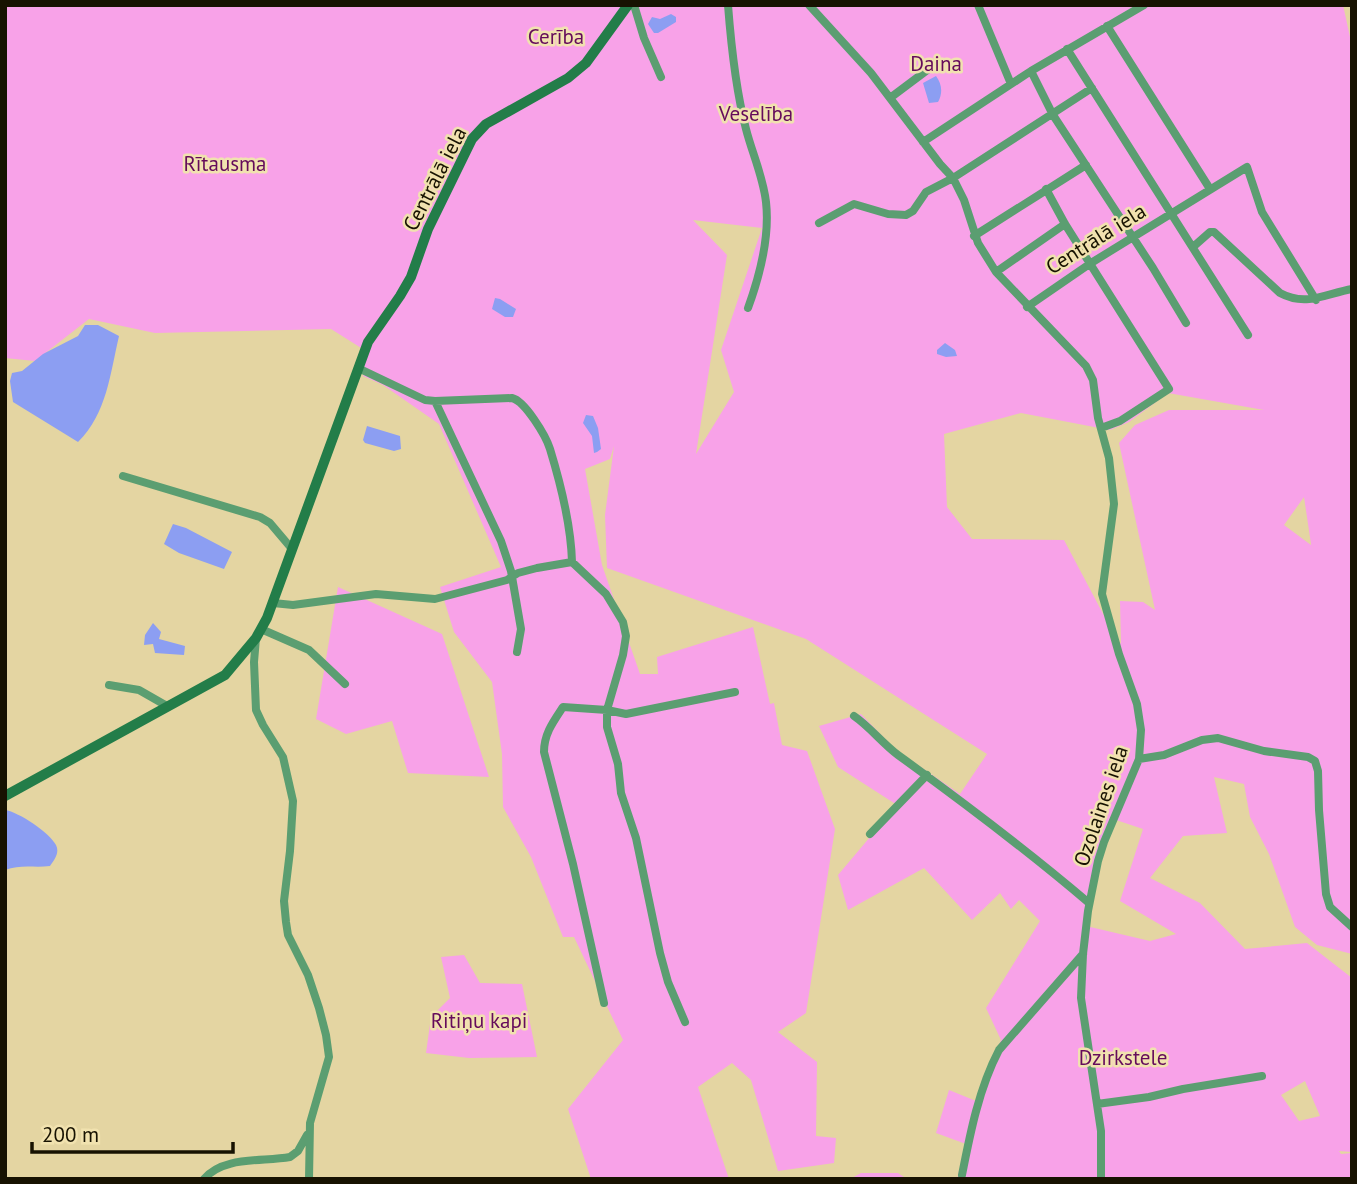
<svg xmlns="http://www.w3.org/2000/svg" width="1357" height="1184" font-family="'PT Sans',sans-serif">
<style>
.green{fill:#f8a2e8;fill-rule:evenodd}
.water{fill:#8c9ef2}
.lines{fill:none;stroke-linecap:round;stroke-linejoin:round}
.street{stroke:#5b9e71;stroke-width:8}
.secondary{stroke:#237d49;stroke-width:10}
.labels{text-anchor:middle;stroke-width:5;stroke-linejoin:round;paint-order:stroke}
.park-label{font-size:21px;fill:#650b5b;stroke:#f1e2af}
.street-label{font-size:21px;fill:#171201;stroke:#f1e2af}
</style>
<rect width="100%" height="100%" fill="#e4d5a2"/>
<path class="green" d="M5 5H1343L1352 46V954L1317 945 1295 927 1269 854 1250 817 1244 784 1214 777 1227 833 1183 836 1150 878 1200 903 1245 949 1307 943 1352 978V1152L1339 1151 1341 1154 1352 1153V1179H957L966 1144 936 1133 949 1090 976 1101 1001 1040 986 1008 1040 921 1019 900 1011 909 1000 893 972 920 924 868 848 910 838 875 897 805 838 767 819 726 861 714 896 750 960 794 987 754 806 639 607 568 605 515 614 446 610 459 585 469 602 565 640 674H658L657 657 753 627 770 704 774 703 782 745 807 751 835 829 806 1013 778 1032 817 1062 816 1136 836 1138 834 1163 778 1171 751 1080 732 1063 698 1087 729 1179H591L568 1109 623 1040 574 937H563L531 857 503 807 502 754 492 682 454 632 440 587 501 567 439 424 383 385 363 376 365 372 358 368 366 351 331 329 155 333 89 319 35 361 5 358ZM693 220 762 228 721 350 734 392 696 454 727 255ZM1168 393 1264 410H1169L1135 425 1119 443 1155 610 1143 602 1120 601 1121 643 1119 644 1064 540 972 539 947 507 944 434 1021 413 1110 430 1129 422ZM1304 497 1311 544V545L1284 525ZM1113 819 1143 829 1120 901 1176 934 1150 941 1086 926 1104 841 1101 838 1103 839ZM1305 1081 1320 1116 1299 1121 1281 1095Z
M338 587 442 634 489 777 408 773 392 721 346 734 316 719Z
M464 955 480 983 522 984 537 1057 469 1058 426 1053 431 1017 450 998 441 957Z
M861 1173H898L907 1179H850Z"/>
<path class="water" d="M671 14 676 17V22L658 33H654L648 24 652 17 660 19Z
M936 76C942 84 943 93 938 102L929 103 923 83Z
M495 298 500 299 516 309 513 317H505L492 309Z
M85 325H98L119 336C110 374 107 413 78 442L13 402 10 381 12 373 22 371 43 354 78 336Z
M945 343 955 350 957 356 946 357 937 354V350Z
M586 415 593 416 598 428 601 449 597 452 594 453 592 436 583 423Z
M367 426 400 436 401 449 394 451 365 443 363 440Z
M173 524 186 528 232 552 224 569 179 553 164 544Z
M153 623 161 632 159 639 185 646 184 655 155 653 153 644 144 645 145 635Z
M5 810C19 812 50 833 56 845 60 853 54 860 50 866 33 868 21 864 5 870Z"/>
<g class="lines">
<path class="street" d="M634 5 644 38 661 77
M728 5C731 44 736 91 746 129 752 153 763 176 766 202 770 237 760 275 748 308
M809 5 871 73 940 164 953 178 964 200 978 243 996 272 1086 366 1093 380 1098 418 1109 458 1114 504 1102 594 1119 654 1137 704 1141 730 1139 759 1104 842 1098 861 1088 911 1083 954 1081 998 1101 1131V1179
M978 5 1011 84
M1107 26 1210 189
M1067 49 1248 335
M1031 71 1053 115 1153 268 1186 323
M890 98 934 65
M923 142 1031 71 1144 5
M1046 189 1065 224 1169 389 1120 421 1101 428
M819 223 854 204 888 214 906 215 913 211 926 192 953 178 1092 88
M974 236 1086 165
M1193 247 1210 232H1214L1280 293C1306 307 1325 294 1352 289
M996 272 1065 224
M1027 307 1091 263 1247 167 1262 212 1316 300
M358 368 425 400 435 401 501 541 511 571 521 629 517 652
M435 401 512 398C525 401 546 436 550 449 561 485 571 525 572 562L606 594 623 622 626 636 623 655 607 710V727L618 764 621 793 636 838 660 953 668 982 685 1022
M123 476 260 517 270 523 292 549
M273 603 293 605 376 594 435 599 507 580 518 573 537 568 572 562
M261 629 309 650 345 684
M256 638 254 662 256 710 263 725 283 757 293 801 290 851 284 901 286 922 288 935 308 975 319 1008 326 1035 329 1057 310 1123 309 1179
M109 685 139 690 167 706
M854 716C870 727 882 743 898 755 963 802 1028 851 1089 903
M1139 759 1164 755 1202 740 1218 738 1264 751 1308 757 1315 761 1318 771 1319 810 1326 894 1330 907 1352 927
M870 834 927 775
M604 1003 573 864 544 752C544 734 553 722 563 707L607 710 626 714 735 692
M1097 1104 1149 1097 1183 1089 1262 1076
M962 1175C970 1134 979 1088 999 1050L1083 954
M204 1179C223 1156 262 1162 290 1157L298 1151 307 1135"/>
<path class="secondary" d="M5 796 225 675 256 638 267 618 368 342 400 296 411 277 428 229 472 139 486 124 568 78 586 63 628 5"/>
</g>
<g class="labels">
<g class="park-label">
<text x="556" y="44">Cerība</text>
<text x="936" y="71">Daina</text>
<text x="756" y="121">Veselība</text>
<text x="225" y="171">Rītausma</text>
<text x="479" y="1028">Ritiņu kapi</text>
<text x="1123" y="1065">Dzirkstele</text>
</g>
<g class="street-label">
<text transform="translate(435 179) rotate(-63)" y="7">Centrālā iela</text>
<text transform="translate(1096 239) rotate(-32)" y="7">Centrālā iela</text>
<text transform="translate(1101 806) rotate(-71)" y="7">Ozolaines iela</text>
</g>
</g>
<rect width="1357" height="1184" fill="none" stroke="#171201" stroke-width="14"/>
<path d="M32 1142v10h201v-10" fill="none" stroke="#171201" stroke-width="3.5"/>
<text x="42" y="1142" font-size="21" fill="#171201" stroke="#f1e2af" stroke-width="5" paint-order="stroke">200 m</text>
</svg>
